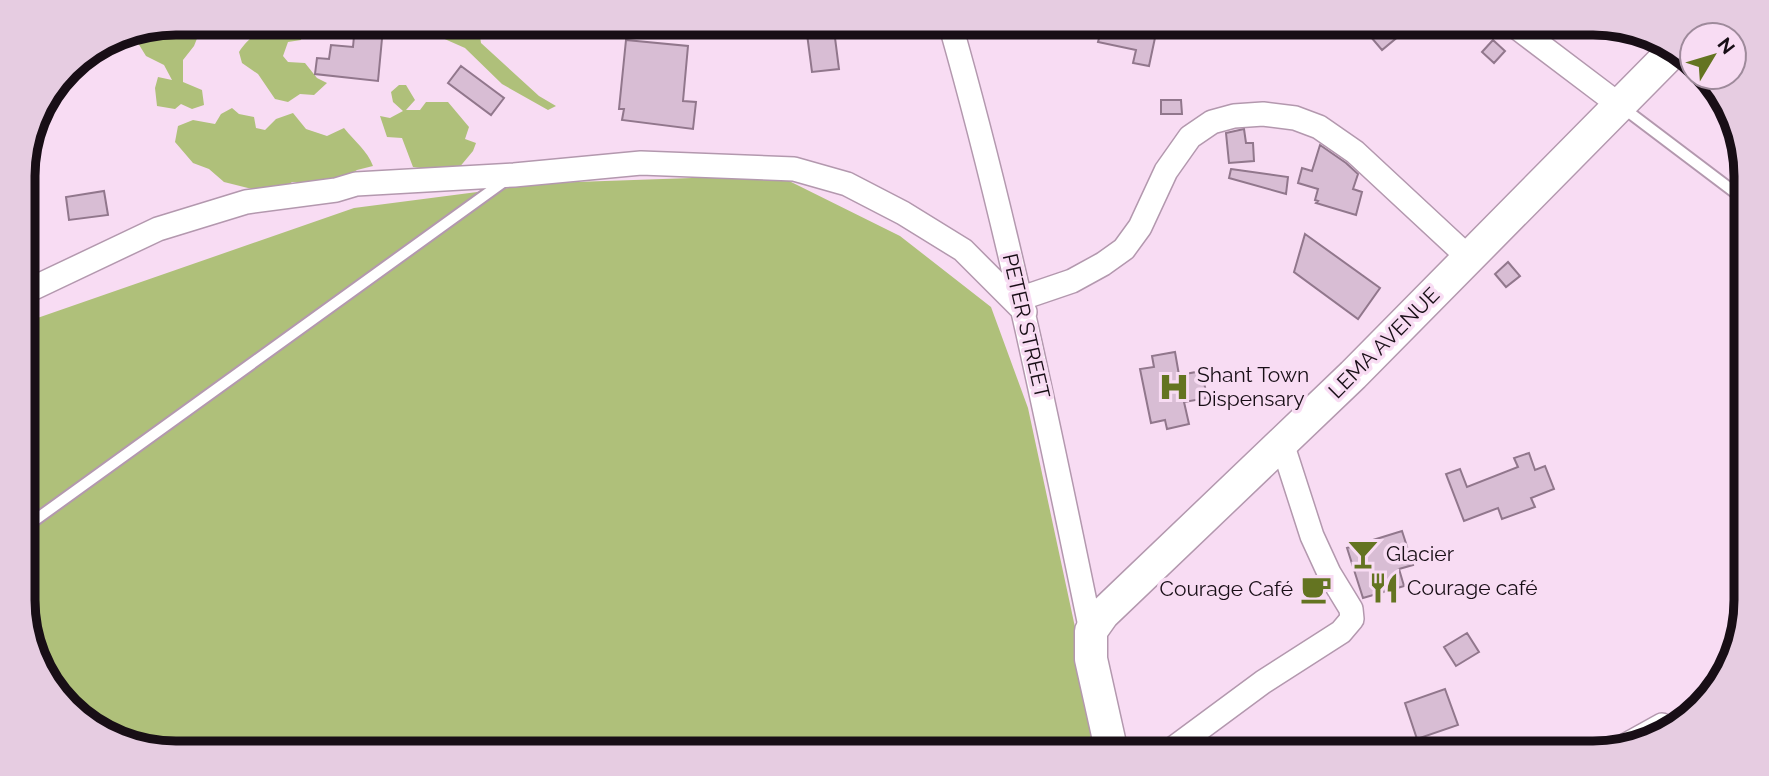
<svg xmlns="http://www.w3.org/2000/svg" width="1769" height="776" font-family="Raleway,sans-serif">
<style>
.green{fill:#afc07a}
.building{fill:#d8bdd4;stroke:#91778c;stroke-width:2}
.lines{fill:none;stroke-linecap:round;stroke-linejoin:round}
.service-casing{stroke:#b398ae;stroke-width:14}
.minor-casing{stroke:#b398ae;stroke-width:26}
.secondary-casing{stroke:#b398ae;stroke-width:35}
.service{stroke:#fff;stroke-width:10}
.minor{stroke:#fff;stroke-width:23}
.secondary{stroke:#fff;stroke-width:32}
.labels{text-anchor:middle;stroke-width:7;stroke-linejoin:round;paint-order:stroke}
.street-label{font-size:21px;fill:#180e16;stroke:#f8dcf3}
.poi-label{font-size:21px;fill:#180e16;stroke:#f8dcf3;text-anchor:start}
.rim{fill:none;stroke:#180e16;stroke-width:9}
</style>
<rect width="100%" height="100%" fill="#f8dcf3"/>
<path class="green" d="M176 23H209L202 26 194 46 183 60V82L202 90 204 105 192 109 181 104 175 109 157 106 155 88 158 77 172 80 164 65 146 56 133 35 136 31Z
M276 23H298L304 26 301 40 288 42 283 56 288 62 305 63 317 78 327 83 314 95 300 94 288 102 275 99 258 74 242 63 239 52C248 38 257 32 273 29Z
M401 23H478L481 43 539 96 556 106 548 110 502 84 465 48 431 33 419 24 409 27Z
M399 85H406L415 100 406 110H420L426 102H448L469 127 465 139 476 143 473 151 458 169 435 170 413 167 402 138 387 137 380 116 390 118 403 111 393 102 391 92Z
M232 108 239 114 254 117 256 128 265 130 276 119 293 113 306 129 327 136 344 128C355 142 367 150 373 166L357 170 339 181 315 183 292 182 276 195 224 182 209 169 193 163 175 142 178 126 193 120 215 124 221 114Z
M777 175 900 236 991 307 1028 408 1102 753H176L118 742 55 694 24 620 23 323 354 208 547 183Z"/>
<path class="building" d="M1359 23H1390L1400 35 1382 50Z
M1103 24 1156 33 1149 66 1133 63 1136 50 1098 42Z
M355 25 383 28 378 81 315 74 317 58 329 59 331 45 353 47Z
M834 30 839 69 812 72 807 34Z
M626 40 688 46 683 101 696 102 693 129 622 120 624 109H619Z
M1493 40 1505 51 1494 63 1482 52Z
M461 66 504 98 491 115 448 83Z
M1161 100H1181L1182 114H1161Z
M1244 129 1246 143H1253L1254 161 1229 163 1226 133Z
M1320 145 1346 163 1358 174 1353 189 1362 192 1356 215 1316 203 1318 201 1315 200 1318 189 1298 183 1302 168 1312 171Z
M1231 169 1288 177 1286 194 1229 178Z
M104 191 108 215 69 220 66 197Z
M1305 234 1380 288 1358 319 1294 272Z
M1508 262 1520 276 1506 287 1495 274Z
M1175 352 1179 375 1202 371 1207 398 1184 402 1189 424 1167 429 1165 420 1151 423 1140 369 1154 367 1152 356Z
M1529 453 1535 470 1545 466 1554 489 1531 498 1535 507 1502 519 1498 508 1464 521 1446 474 1460 469 1467 487 1518 467 1514 458Z
M1402 531 1413 565 1399 569 1404 586 1363 598 1347 548Z
M1467 633 1479 652 1456 666 1444 647Z
M1445 689 1458 725 1417 739 1405 703Z"/>
<g class="lines">
<g class="service-casing">
<path id="service" d="M1622 107 1745 200
M24 528 506 180"/>
</g>
<g class="minor-casing">
<path id="minor" d="M950 23C1007 223 1049 427 1091 631
M1511 23 1618 104
M23 293 158 229 246 202 336 190 356 184 514 175 641 163 794 169 847 184 903 213 963 250 1025 312
M1022 298 1072 281 1103 264 1124 249 1140 227 1166 171 1190 137 1212 122 1234 116 1263 114 1295 118 1319 127 1355 152 1468 257
M1626 745 1662 725
M1167 753 1263 682 1341 632 1352 619 1351 609 1329 573 1312 536 1282 443"/>
</g>
<g class="secondary-casing">
<path id="secondary" d="M1112 753 1091 659V631L1103 614 1353 375 1673 51"/>
</g>
<use href="#service" class="service"/>
<use href="#minor" class="minor"/>
<use href="#secondary" class="secondary"/>
</g>
<defs>
<g id="hospital-bare" transform="scale(2.415)"><path d="M-5-5h3v3.5h4V-5h3V5h-3V1.5h-4V5h-3Z" fill="#647421" stroke="#f8dcf3" stroke-width="2.5" paint-order="stroke"/></g>
<g id="bar-bare" transform="scale(2.415)"><path d="M-6-5H6L.8 .8V4.5H3.5V6h-7V4.5H-.8V.8Z" fill="#647421" stroke="#f8dcf3" stroke-width="2.5" paint-order="stroke"/></g>
<g id="restaurant-bare" transform="scale(2.415)"><path d="M-5-6h1v4h1v-4h1v4h1v-4h1v5L-1.5 .5V6h-2V.5L-5-1ZM5-6V6H3V1.5H1.5Q1.5-4 5-6Z" fill="#647421" stroke="#f8dcf3" stroke-width="2.5" paint-order="stroke"/></g>
<g id="cafe-bare" transform="scale(2.415)"><path d="M-5.5-4.5H6V0H3Q3 3.5 0 3.5H-2.5Q-5.5 3.5-5.5 0ZM3-3.2v2h1.7v-2ZM-6 4.5H4V6H-6Z" fill="#647421" stroke="#f8dcf3" stroke-width="2.5" paint-order="stroke"/></g>
</defs>
<g fill-rule="evenodd">
<use href="#hospital-bare" x="1174" y="387"/>
<use href="#bar-bare" x="1363" y="554"/>
<use href="#restaurant-bare" x="1384" y="588"/>
<use href="#cafe-bare" x="1316" y="589"/>
</g>
<g class="labels">
<g class="street-label">
<text transform="translate(1026 326) rotate(77)" y="7">PETER STREET</text>
<text transform="translate(1384 343) rotate(-45)" y="7">LEMA AVENUE</text>
</g>
<g class="poi-label">
<text x="1197" y="382">Shant Town<tspan x="1197" dy="24">Dispensary</tspan></text>
<text x="1386" y="561">Glacier</text>
<text x="1407" y="595">Courage café</text>
<text x="1293" y="596" text-anchor="end">Courage Café</text>
</g>
</g>
<path d="M0 0H1769V776H0ZM176 35H1593A141 141 0 0 1 1734 176V600A141 141 0 0 1 1593 741H176A141 141 0 0 1 35 600V176A141 141 0 0 1 176 35Z" fill="#e6cce1" fill-rule="evenodd"/>
<path class="rim" d="M176 35H1593A141 141 0 0 1 1734 176V600A141 141 0 0 1 1593 741H176A141 141 0 0 1 35 600V176A141 141 0 0 1 176 35Z"/>
<g transform="translate(1713 56) rotate(52)"><circle r="33" fill="#f8dcf3" stroke="#9e8a9b" stroke-width="2"/>
<path d="M0-5L12 26L0 18L-12 26Z" fill="#647421"/>
<text y="-10" font-size="19" font-weight="bold" text-anchor="middle" fill="#180e16">N</text>
</g>
</svg>
